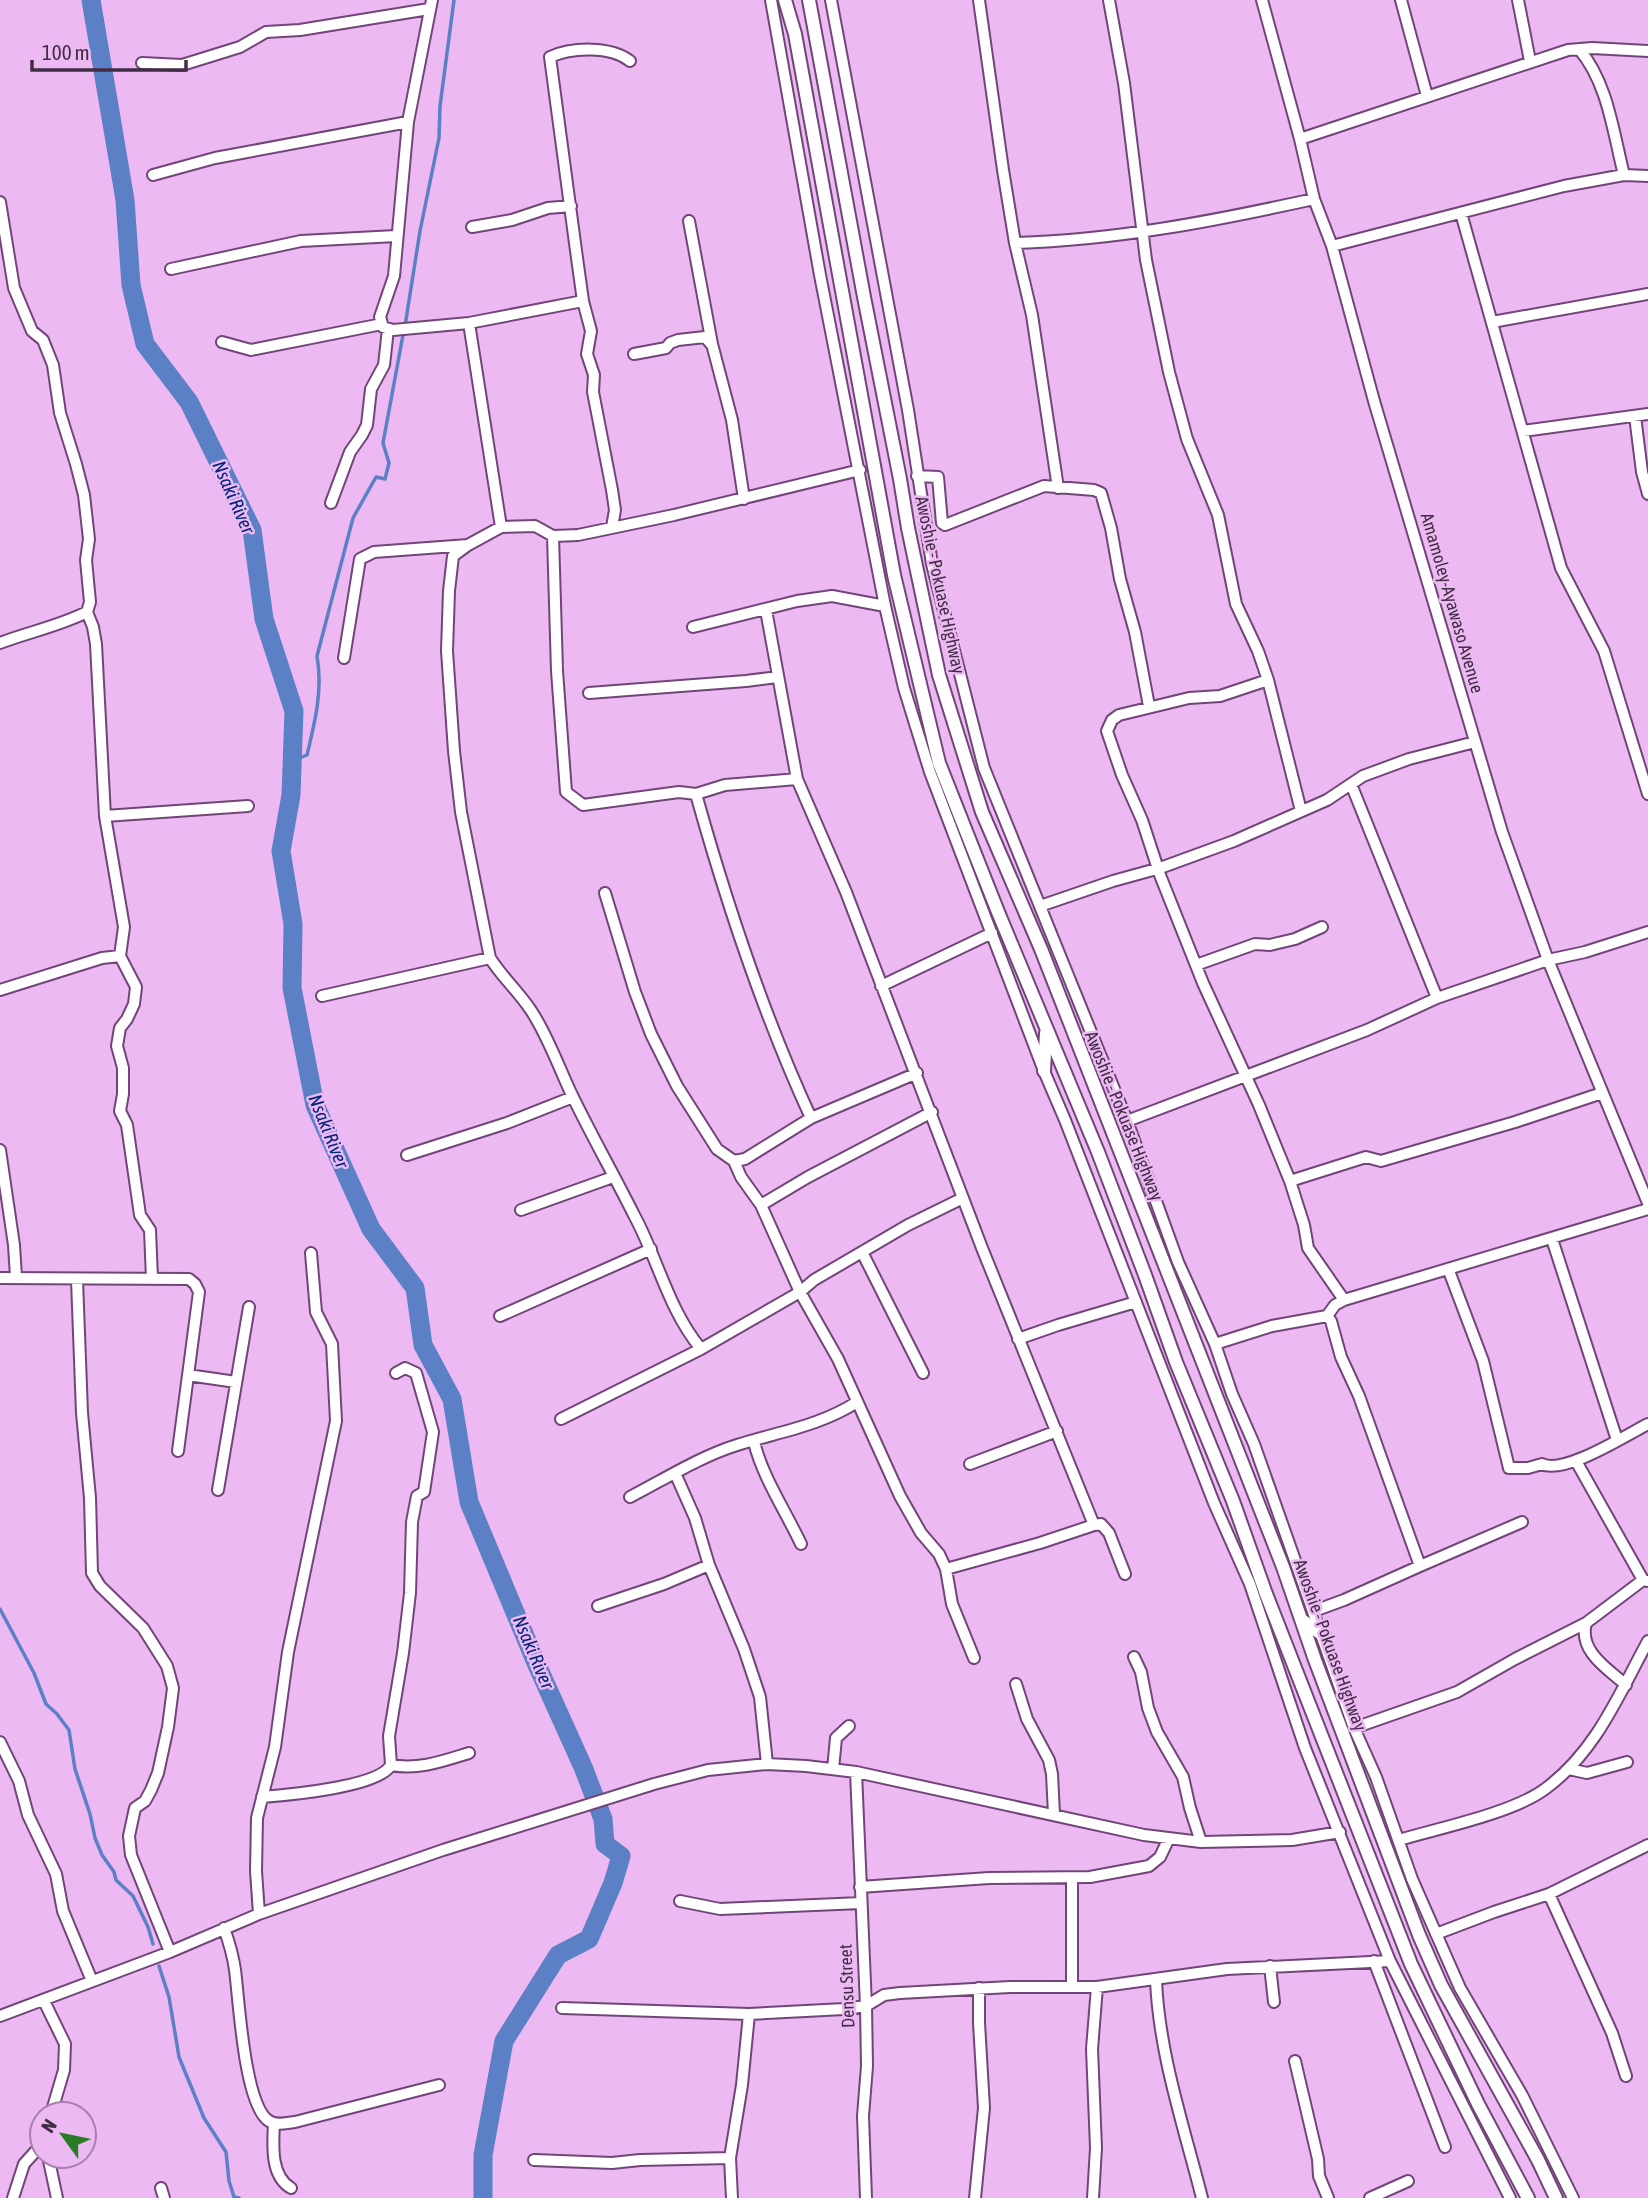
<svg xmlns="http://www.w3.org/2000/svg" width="1648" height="2198" font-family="'Asap Condensed',sans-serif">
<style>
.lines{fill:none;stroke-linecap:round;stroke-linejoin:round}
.stream{stroke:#5c80c5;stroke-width:3.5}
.river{stroke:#5c80c5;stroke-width:19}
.minor-casing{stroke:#724578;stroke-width:14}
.major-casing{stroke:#724578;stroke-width:16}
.minor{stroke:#fff;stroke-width:10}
.major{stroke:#fff;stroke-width:12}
.labels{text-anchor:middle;stroke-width:5;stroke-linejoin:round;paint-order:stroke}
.street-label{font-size:18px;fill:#402c43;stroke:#ecb9f3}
.water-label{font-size:19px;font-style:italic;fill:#032778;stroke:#ecb9f3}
</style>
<rect width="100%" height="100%" fill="#ecb9f3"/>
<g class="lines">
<path class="stream" d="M405 326 420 231 439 138 440 106 454 0
M292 761 307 755C315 722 323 690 317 656L353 518 376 477 385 479 389 463 383 443 403 335
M0 1609 34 1673 46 1704 57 1714 69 1730 75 1769 90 1814 95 1838 102 1855 114 1872 116 1880 133 1896 148 1927 153 1944
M159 1966 169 1997 179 2057 204 2118 226 2152 229 2181 234 2197 239 2198"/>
<path class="river" d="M91 0 125 200 131 285 145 344 189 402 252 530 264 619 294 711 291 795 281 851 293 924 292 988 315 1105 371 1229 415 1288 423 1345 452 1399 469 1502 537 1665 583 1767 603 1819 605 1844 621 1856 613 1883 589 1939 558 1955 504 2041 483 2155V2198"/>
<g class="minor-casing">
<path id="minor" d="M432 0 408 122 394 276 380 317 383 327 393 330 469 323 583 301
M771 0 820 275 885 606 904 688 930 772 1044 1071 1065 1120 1214 1503 1250 1584 1305 1748 1390 1961 1510 2198
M831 0 908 410 932 564 984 768 1127 1121 1178 1262 1215 1344 1232 1394 1254 1444 1354 1728 1376 1777 1412 1879 1460 1988 1522 2095 1573 2198
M979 0 1003 170 1015 243 1032 315 1058 488
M1109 0 1124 83 1146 260 1169 372 1187 439 1218 515 1236 604 1258 651 1268 680 1301 811
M1262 0 1300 139 1314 199 1332 246 1374 401 1502 832 1548 960 1648 1203
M1401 0 1427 96
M1518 0 1530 61
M1579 49C1608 83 1613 132 1624 175
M142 63 182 65 240 47 266 32 300 30 429 9
M1300 139 1568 50 1592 48 1648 51
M153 175 215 158 408 122
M0 202 14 288 32 331 43 340 53 365 60 413 76 464 84 495 89 539 86 560 90 602 87 612 93 627 96 644 105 816 124 927 120 956 136 987 134 1004 127 1019 120 1028 117 1046 123 1068V1094L120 1111 127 1125 140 1215 150 1230 152 1279
M1461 213 1561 568 1604 651 1648 794
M689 221 712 344 732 420 744 499
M472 227 512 220 548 208 571 206
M1015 243C1117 240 1214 221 1314 199
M1332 246 1564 186 1624 175 1648 176
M171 269 301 241 396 236
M1492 322 1648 294
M469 323 501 527
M222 342 251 350 382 324
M634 354 666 348 670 343 678 340 705 337 711 344
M1635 416 1642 472 1648 494
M1523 431 1648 414
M917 476 938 477 942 523 945 525 1044 486 1094 490 1101 493 1111 528 1120 579 1135 632 1149 706
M331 503 350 452 362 435 367 425 371 389 384 365 388 329
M612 527 615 510 612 490 593 392 594 375 587 354 591 331 583 301 577 258 550 57C572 47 611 46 630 61
M553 536 557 671 566 792 583 805 679 792 696 794 725 785 797 779
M766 610 797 779 846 892 982 1248 1094 1525 1101 1524 1109 1533 1125 1574
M693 627 797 601 832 596 885 606
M0 643C29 632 59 626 87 612
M344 658 360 559 374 552 468 545
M1268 680 1220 696 1189 698 1119 715 1112 720 1107 731 1122 775 1142 820 1160 875 1203 983 1259 1105 1290 1181 1304 1225 1308 1248 1344 1300
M589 693 746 681 777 677
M1351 784 1437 998
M696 794C727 905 763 1014 811 1118
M105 816 248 806
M605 893 635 992 651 1034 677 1086 717 1149 734 1161 745 1159 811 1118 917 1073
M1040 906 1113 881 1160 868 1234 841 1327 800 1363 776 1409 759 1475 742
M1196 965 1255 944 1270 945 1295 939 1322 927
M881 986 992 933
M0 990 102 958 120 956
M322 996 490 958
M1127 1121 1367 1030 1437 998 1548 960 1585 952 1648 932
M0 1150 14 1245 16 1277
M407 1155 507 1123 573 1097
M734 1161 741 1177 761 1205 800 1292 838 1359 900 1496 921 1533 939 1554 946 1569 952 1604 974 1658
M1290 1181 1366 1157 1381 1161 1515 1122 1602 1093
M761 1205 808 1177 932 1112
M521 1210 613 1177
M1552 1239 1617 1440
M862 1252 923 1373
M1449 1271 1483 1361 1509 1468H1528L1542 1464C1564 1475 1626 1435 1648 1424
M0 1278 189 1279 195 1284 199 1292 178 1451
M77 1280 82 1413 90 1498 92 1573 100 1586 143 1628 167 1666 173 1688 168 1727 158 1773 151 1790 145 1801 135 1808 129 1836 131 1855 170 1952
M500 1316 651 1249
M1018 1339 1058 1325 1136 1302
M1215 1344 1272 1326 1327 1316 1335 1305 1344 1300 1648 1209
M701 1349C668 1309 658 1259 634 1215 613 1173 590 1133 570 1091 558 1065 546 1032 530 1009 518 991 502 977 490 958L461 812 454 751 447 651 449 591 453 556 468 545 501 527 535 526 553 536 578 535 674 515 860 470
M188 1375 236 1382
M561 1419 701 1349 800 1292 814 1280 908 1225 963 1198
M754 1442C763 1478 785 1510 801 1544
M1576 1461 1643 1580
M970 1464 1057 1431
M675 1473 695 1518 709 1565 744 1649 760 1697 767 1764
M218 1490 249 1307
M630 1497C665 1479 699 1457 737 1445 778 1432 820 1426 857 1402
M1420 1566 1522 1522
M946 1569 1040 1543 1094 1525
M598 1606 664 1584 709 1565
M1314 1611 1344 1600 1420 1566 1359 1396 1341 1357 1331 1321 1327 1316
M1134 1657 1141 1672 1148 1708 1157 1732 1183 1777 1190 1808 1201 1842
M1016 1684 1027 1719 1049 1760 1052 1774 1054 1814
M1626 1685C1608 1669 1578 1651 1586 1623L1643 1580 1648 1581
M1354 1728 1457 1692 1515 1659 1586 1623
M0 1742 19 1781 28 1815 56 1874 63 1911 92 1981
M391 1765C419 1770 443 1761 469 1753
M833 1769 836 1738 849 1726
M1569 1769 1587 1773 1627 1762
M856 1772 866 2006 867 2066 863 2116 866 2198
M262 1797C288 1795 379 1787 391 1765L389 1736 403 1653 410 1593 412 1522 417 1496 424 1492 433 1432 416 1373 405 1368 396 1373
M1399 1840C1439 1828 1513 1813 1545 1789 1596 1752 1619 1694 1648 1641
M1072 1878V1986
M860 1887 989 1878 1090 1877 1149 1866 1160 1857 1169 1838
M1549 1894 1612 2033 1626 2076
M680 1901 720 1909 861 1903
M259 1914 256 1871 257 1818 275 1747 288 1652 336 1421 332 1344 316 1312 311 1253
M224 1928C229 1942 233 1955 235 1970 239 1999 244 2105 269 2121 277 2126 286 2123 295 2122L439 2085
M1436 1934 1494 1912 1549 1894 1648 1845
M1374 1961 1445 2147
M1270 1966 1274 2002
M1156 1980C1159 2054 1184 2127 1202 2198
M44 2001 65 2044 64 2070 51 2114
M562 2008 749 2014 844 2009 866 2006 884 1995 900 1993 1010 1987H1097L1227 1969 1390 1961
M0 2016 170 1952 259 1914 443 1850 654 1784 708 1770 767 1764 806 1766 856 1772 1144 1835 1201 1842 1292 1840 1340 1832
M1295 2061 1318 2159 1319 2176 1328 2198
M274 2123C273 2144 270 2176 291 2188
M48 2156 57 2198
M534 2160 612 2163 640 2160 730 2158
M161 2188 164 2198
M13 2198 24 2164 42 2144
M732 2198 730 2158 742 2085 749 2014
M975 2198 984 2108 979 2023V1988
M1093 2198 1096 2148 1092 2049 1097 1987
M1370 2198 1408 2181"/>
</g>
<g class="major-casing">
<path id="major" d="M785 0 795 34 894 575 939 763 998 912 1098 1152 1145 1275 1176 1362 1233 1501 1266 1594 1411 1964 1478 2104 1528 2198
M809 0 864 297 900 479 908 528 939 675 982 812 1041 949 1283 1567 1315 1660 1419 1935 1441 1985 1538 2160 1556 2198
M1044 1071 1046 1033
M1302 1620 1324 1636"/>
</g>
<use href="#minor" class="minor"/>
<use href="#major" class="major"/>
</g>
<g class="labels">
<g class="street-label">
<text transform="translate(940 585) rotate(78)" y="6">Awoshie - Pokuase Highway</text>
<text transform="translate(1452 603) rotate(74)" y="6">Amamoley-Ayawaso Avenue</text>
<text transform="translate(1124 1116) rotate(68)" y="6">Awoshie - Pokuase Highway</text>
<text transform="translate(1330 1645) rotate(70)" y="6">Awoshie - Pokuase Highway</text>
<text transform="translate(847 1986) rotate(-92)" y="6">Densu Street</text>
</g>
<g class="water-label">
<text transform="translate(234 497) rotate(66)" y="7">Nsaki River</text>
<text transform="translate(329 1131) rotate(68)" y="7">Nsaki River</text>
<text transform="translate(534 1652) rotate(67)" y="7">Nsaki River</text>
</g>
</g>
<g transform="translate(63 2135) rotate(303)"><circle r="33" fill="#ecb9f3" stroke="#a781ad" stroke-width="2"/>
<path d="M0-5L12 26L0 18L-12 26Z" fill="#297b26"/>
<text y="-10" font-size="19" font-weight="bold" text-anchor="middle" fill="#402c43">N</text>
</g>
<path d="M32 60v10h154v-10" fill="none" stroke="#402c43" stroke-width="3.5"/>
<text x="42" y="60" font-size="21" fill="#402c43" stroke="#ecb9f3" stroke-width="5" paint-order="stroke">100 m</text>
</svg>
